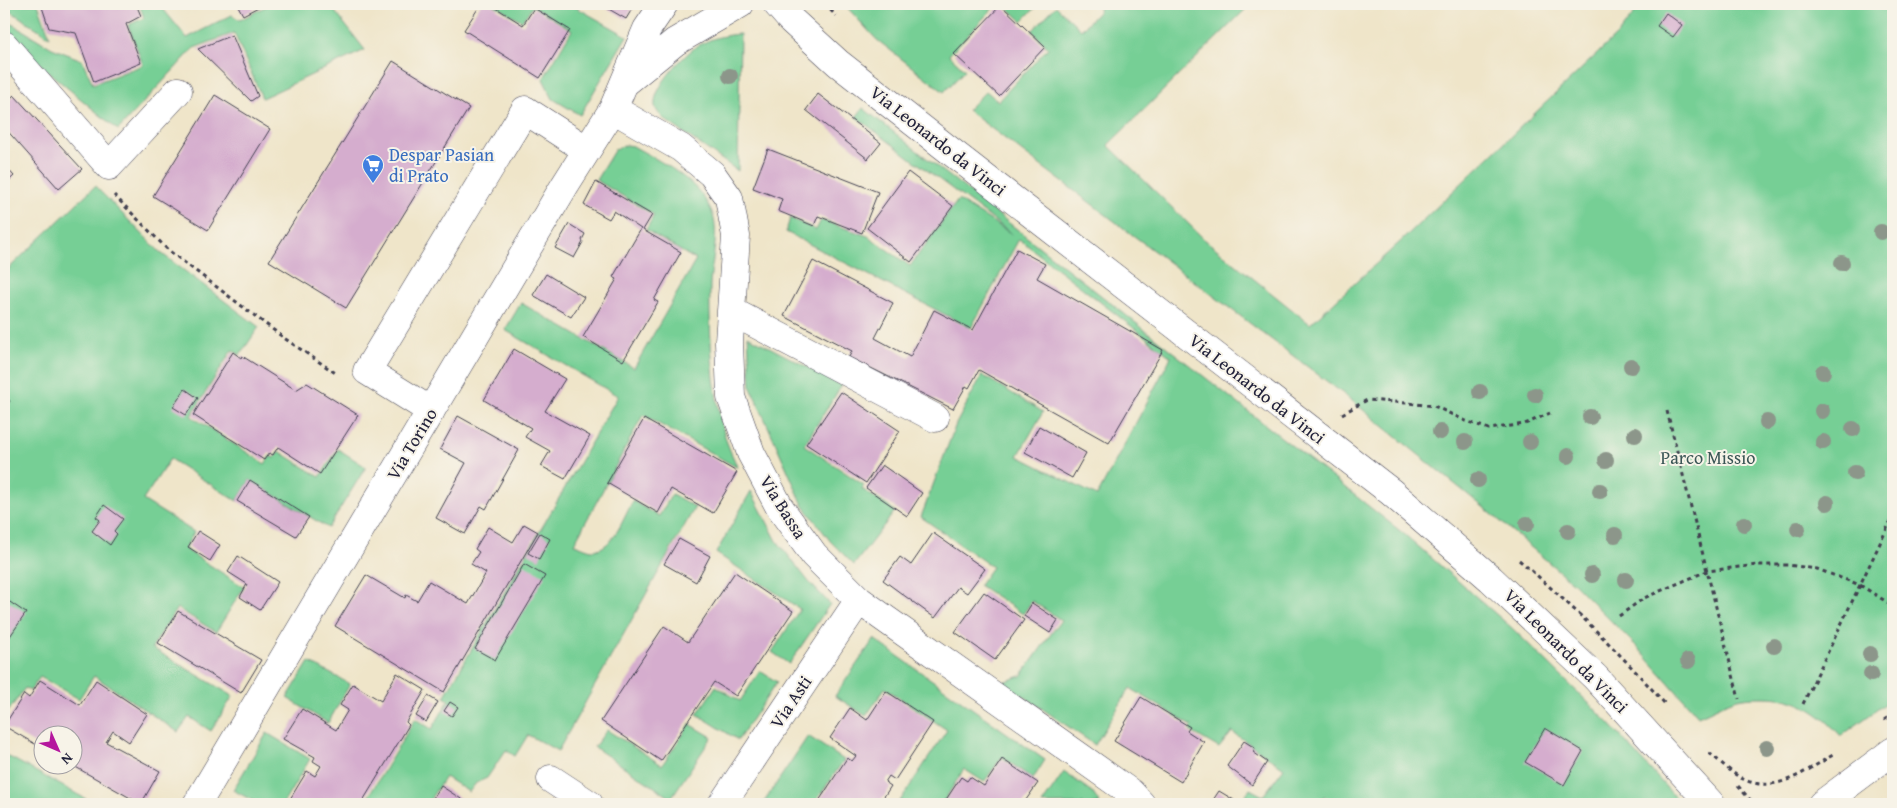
<svg xmlns="http://www.w3.org/2000/svg" width="1897" height="808" font-family="'Gentium Book Plus',serif">
<style>
.green{fill:#76cf95;stroke:#4c7868}
.building{fill:#d5adce}
.lines{fill:none;stroke-linecap:round;stroke-linejoin:round}
.minor-casing{stroke:#413f50;stroke-width:29}
.path{stroke:#413f50;stroke-width:3;stroke-dasharray:4 4;stroke-linecap:butt}
.minor{stroke:#fff;stroke-width:28}
.tree{fill:#8c968a}
.labels{text-anchor:middle;stroke-width:4;stroke-linejoin:round;paint-order:stroke}
.street-label{font-size:18px;fill:#22223b;stroke:#f7f3e8}
.shop-label{font-size:18px;fill:#366cbe;stroke:#f7f3e8;text-anchor:start}
.park-label{font-size:18px;fill:#3b5656;stroke:#f7f3e8}
</style>
<rect width="100%" height="100%" fill="#f7f3e8"/>
<filter id="ink" filterUnits="userSpaceOnUse"><feTurbulence type="fractalNoise" baseFrequency=".02" numOctaves="2"/><feDisplacementMap in="SourceGraphic" scale="10" xChannelSelector="R" yChannelSelector="G"/><feConvolveMatrix kernelMatrix="1 2 1 2 8 2 1 2 1" color-interpolation-filters="sRGB"/></filter>
<filter id="wash" filterUnits="userSpaceOnUse"><feTurbulence type="fractalNoise" baseFrequency=".0096" numOctaves="4" result="noise"/><feDisplacementMap in="SourceGraphic" scale="20" xChannelSelector="R" yChannelSelector="G"/><feGaussianBlur stdDeviation="1.12" result="paint"/><feColorMatrix in="noise" values="0 0 0 0 0 0 0 0 0 0 0 0 0 0 0 0 0 1.4 0 .05"/><feComposite in="paint" operator="in"/></filter>
<g filter="url(#wash)">
<rect width="100%" height="100%" fill="#efe5c9"/>
<path class="green" d="M4 4H38L50 37 4 7Z
M139 4H159L187 38 232 15 240 20 270 4H329L365 50 262 98 234 33 194 48 118 130 46 70 4 27V19L52 48 82 60 93 84 143 65 128 25 144 18Z
M493 4H570L627 36 580 115 553 99 543 79 572 30 533 6 522 21Z
M844 4H997L949 55 965 70 944 92 876 39Z
M1003 4H1039L1022 21Z
M1094 4H1251L1108 145 1204 239 1310 324 1400 242 1619 33 1642 4H1893V698L1841 736C1820 712 1797 697 1765 697 1754 697 1744 697 1734 700 1722 704 1710 711 1698 716L1640 650 1573 583 1487 510 1341 392 967 110 986 91 998 101 1048 48 1032 31 1056 6 1081 30 1100 10Z
M740 34 738 171 664 119C660 115 656 111 655 106 652 88 685 53 699 45 712 38 725 35 740 34Z
M863 108 1404 534 1512 628 1609 723 1681 804H1337L1324 796 1319 804H1238L1250 789 1263 796 1284 768 1232 732 1219 748 1190 731 1192 726 1130 688 1095 745 1003 682 1021 676 1061 620 1032 601 1023 614 979 585 992 567 921 517 956 424 982 375 1043 412 1018 456 1097 496 1171 357 1019 239 971 328 786 232 790 218 816 230 821 220 868 236 910 266 958 200 1012 234 856 117Z
M626 145 633 146C661 162 696 178 711 210 721 232 711 262 710 285 709 332 712 387 724 433 727 445 733 457 738 468L643 415 574 544C579 545 588 550 593 550 614 549 624 516 633 501L659 516 672 494 695 507 558 751 528 735 515 756 506 750 487 778 476 783 469 792 445 777 427 804H364L415 719 432 729 449 700 444 697 618 396 505 330 521 303 634 368 696 260 646 230 654 215 596 180 615 149Z
M95 186 161 253 259 327 240 355 232 350 191 416 265 464 270 456 274 458 279 451 320 477 338 449 366 467 328 528 250 480 237 501 170 459 143 500 194 532 185 549 244 587 216 632 177 608 152 648 233 696 211 731 189 717 178 732 94 676 79 699 40 677 30 691 25 688 5 716H4V273Z
M748 336 842 385 804 445 864 485 862 489 895 511 854 565 831 542 803 505 751 388Z
M751 491 777 541 809 582 830 604 789 664 772 652 800 609 716 553Z
M874 639 1045 760 1033 779 1002 757 984 782 964 769 942 804H898L947 730 885 688 866 716 835 696Z
M309 662 350 684 328 723 287 698Z
M760 671 777 682 738 740 697 714 716 686 740 701Z
M690 724 712 737 671 798 594 747 607 730 662 765Z
M267 733 310 759 283 804H259L233 790Z
M808 736 844 760 814 804H767L764 802Z
M4 754 95 804H4Z
M1064 772 1092 792 1100 804H1042Z"/>
<g id="blocks">
<path class="building" d="M41 4H136L141 16 126 24 141 63 94 82 76 33 49 28Z
M181 4H197L184 9Z
M237 4H264L243 15Z
M481 4H490L523 25 534 8 570 30 540 78 464 30Z
M600 4H635L626 19Z
M1001 5 1045 47 999 96 954 54Z
M1666 13 1682 25 1673 37 1657 26Z
M232 35 258 96 251 101 198 49Z
M393 61 469 108 346 308 269 261Z
M818 94 881 143 868 159 806 110Z
M14 95 82 169 59 189 4 127V104Z
M215 95 270 129 208 230 153 196Z
M768 149 878 192 862 233 818 216 814 226 778 211 782 199 753 188Z
M6 167 14 176 4 185V169Z
M908 172 953 206 911 262 867 228Z
M596 182 652 215 643 230 681 252 654 300 658 302 623 361 583 337 617 279 613 277 641 229 614 211 609 219 584 205Z
M569 224 585 234 582 240 583 242 574 258 555 248Z
M1017 249 1045 264 1037 278 1163 350 1109 443 979 370 969 388 966 386 953 409 849 357 852 351 784 316 813 261 893 303 875 338 910 357 934 310 973 330Z
M546 274 584 297 571 317 533 295Z
M514 349 565 379 545 411 590 436 565 479 541 466 550 451 525 437 531 428 484 400Z
M233 352 241 358 242 356 296 390 307 383 358 415 320 474 278 447 273 455 269 453 264 460 193 415Z
M185 389 198 398 186 415 173 407Z
M841 392 900 431 866 483 806 444Z
M4 395 10 401 4 408Z
M458 416 519 450 486 509 481 506 465 534 436 518 466 463 440 449Z
M644 419 737 472 713 513 671 489 658 513 607 483Z
M1039 426 1086 453 1072 478 1025 452Z
M882 465 922 493 907 516 866 488Z
M250 480 309 517 296 536 237 501Z
M104 505 123 519 114 531 117 534 110 545 92 531 100 520 96 517Z
M524 524 538 532 444 692 335 626 366 575 405 598 406 595 417 601 429 581 468 604 486 573 471 564 479 552 475 549 488 527 513 542Z
M198 531 220 545 210 561 188 547Z
M540 533 550 539 539 559 528 553Z
M933 533 985 569 967 593 958 587 935 618 883 580 900 557 911 565Z
M679 539 710 556 696 582 664 564Z
M238 556 278 582 260 610 240 597 247 584 228 572Z
M524 564 545 576 495 660 475 649Z
M735 572 793 611 736 696 714 682 661 761 601 721 664 626 688 642Z
M984 592 1024 620 995 660 955 632Z
M4 598 26 613 4 645Z
M1032 603 1058 620 1050 633 1024 616Z
M178 611 261 660 241 693 158 643Z
M397 673 425 690 406 722 409 725 361 804H287L307 771 315 776 321 766 313 761 315 757 283 739 302 709 336 730 348 710 340 705 353 684 381 701Z
M40 680 80 705 96 680 147 714 129 742 113 731 106 742 160 771 141 804 72 765V736H42V748L4 726 24 694 29 698Z
M886 691 933 722 895 780 889 776 885 782 891 786 879 804H817L847 758 852 761 856 756 830 738 850 708 867 720Z
M428 696 438 702 426 722 416 716Z
M1141 697 1190 727 1187 731 1204 742 1181 782 1114 741Z
M450 702 458 707 452 716 444 711Z
M1545 728 1583 751 1564 785 1525 762Z
M1244 741 1255 748 1253 752 1267 762 1252 785 1227 766Z
M1002 759 1038 783 1023 804H943L961 777 967 781 970 777 984 786Z
M441 786 469 804H429Z
M1219 791 1234 800 1231 804 1211 803Z"/>
</g>
</g>
<g filter="url(#ink)">
<use href="#blocks" fill-opacity="0" stroke="#413f50" stroke-width="1"/>
<g class="lines">
<g class="minor-casing">
<path id="minor" d="M777 4 791 20 838 63 944 146 1391 492 1491 579 1595 677 1711 804
M4 45 109 166 178 91
M626 82 675 42 740 4
M613 109 681 148 712 174 729 198 736 236 729 342 731 397 751 453 780 508 814 555 859 600 881 616 1131 793 1141 804
M731 311 935 418
M431 411 367 371 525 110 587 150
M551 779 589 804
M197 804 565 185 613 109 647 29 664 4
M722 804 859 600
M1822 804 1893 751"/>
</g>
<path class="path" d="M825 4 836 16
M114 195 168 250 284 338 337 374
M1667 411 1739 699
M1342 414 1367 400 1407 403 1434 406 1466 421 1489 429 1525 424 1550 413
M1519 560C1572 605 1620 653 1666 705
M1619 616 1644 598 1707 571 1757 565H1788L1817 569 1860 585 1893 606
M1803 704 1893 516
M1884 720 1893 714
M1709 753C1720 761 1731 773 1743 779 1776 795 1805 771 1833 755
M1738 786 1754 804"/>
<use href="#minor" class="minor"/>
</g>
<g class="tree">
<circle cx="730" cy="76" r="8"/>
<circle cx="1881" cy="232" r="8"/>
<circle cx="1842" cy="263" r="8"/>
<circle cx="1631" cy="366" r="8"/>
<circle cx="1823" cy="372" r="8"/>
<circle cx="1480" cy="392" r="8"/>
<circle cx="1535" cy="395" r="8"/>
<circle cx="1822" cy="411" r="8"/>
<circle cx="1590" cy="417" r="8"/>
<circle cx="1767" cy="422" r="8"/>
<circle cx="1853" cy="429" r="8"/>
<circle cx="1440" cy="432" r="8"/>
<circle cx="1635" cy="435" r="8"/>
<circle cx="1465" cy="442" r="8"/>
<circle cx="1530" cy="442" r="8"/>
<circle cx="1823" cy="442" r="8"/>
<circle cx="1568" cy="456" r="8"/>
<circle cx="1606" cy="460" r="8"/>
<circle cx="1855" cy="473" r="8"/>
<circle cx="1478" cy="480" r="8"/>
<circle cx="1600" cy="491" r="8"/>
<circle cx="1827" cy="503" r="8"/>
<circle cx="1527" cy="524" r="8"/>
<circle cx="1744" cy="524" r="8"/>
<circle cx="1798" cy="529" r="8"/>
<circle cx="1568" cy="531" r="8"/>
<circle cx="1615" cy="535" r="8"/>
<circle cx="1592" cy="575" r="8"/>
<circle cx="1626" cy="580" r="8"/>
<circle cx="1774" cy="646" r="8"/>
<circle cx="1870" cy="654" r="8"/>
<circle cx="1688" cy="661" r="8"/>
<circle cx="1871" cy="674" r="8"/>
<circle cx="1767" cy="748" r="8"/>
</g>
</g>
<defs>
<g id="supermarket-pin" transform="scale(1.125)"><path d="M0 17L-7.5 6A9.5 9.5 0 1 1 7.5 6Z" fill="#3f7fe0" stroke="#f7f3e8"/><path d="M-6-5.5h2.5l.6 2H6L4.5 2H-2.5L-4.4-4H-6ZM-1.5 3.2a1.3 1.3 0 1 0 .1 0ZM3 3.2a1.3 1.3 0 1 0 .1 0Z" fill="#fff"/></g>
</defs>
<g fill-rule="evenodd">
<use href="#supermarket-pin" x="373" y="165"/>
</g>
<g class="labels">
<g class="street-label">
<text transform="translate(938 141) rotate(38)" y="6">Via Leonardo da Vinci</text>
<text transform="translate(1257 389) rotate(38)" y="6">Via Leonardo da Vinci</text>
<text transform="translate(412 444) rotate(-59)" y="6">Via Torino</text>
<text transform="translate(783 507) rotate(58)" y="6">Via Bassa</text>
<text transform="translate(1566 651) rotate(45)" y="6">Via Leonardo da Vinci</text>
<text transform="translate(791 702) rotate(-56)" y="6">Via Asti</text>
</g>
<g class="shop-label">
<text x="389" y="161">Despar Pasian<tspan x="389" dy="21">di Prato</tspan></text>
</g>
<g class="park-label">
<text x="1708" y="464">Parco Missio</text>
</g>
</g>
<rect width="1897" height="808" fill="none" stroke="#f7f3e8" stroke-width="20"/>
<g transform="translate(58 750) rotate(135)"><circle r="24" fill="#f7f3e8" stroke="#a29fa3"/>
<path d="M0-4L9 19L0 12L-9 19Z" fill="#b5179e"/>
<text y="-8" font-size="14" font-weight="bold" text-anchor="middle" fill="#22223b">N</text>
</g>
</svg>
